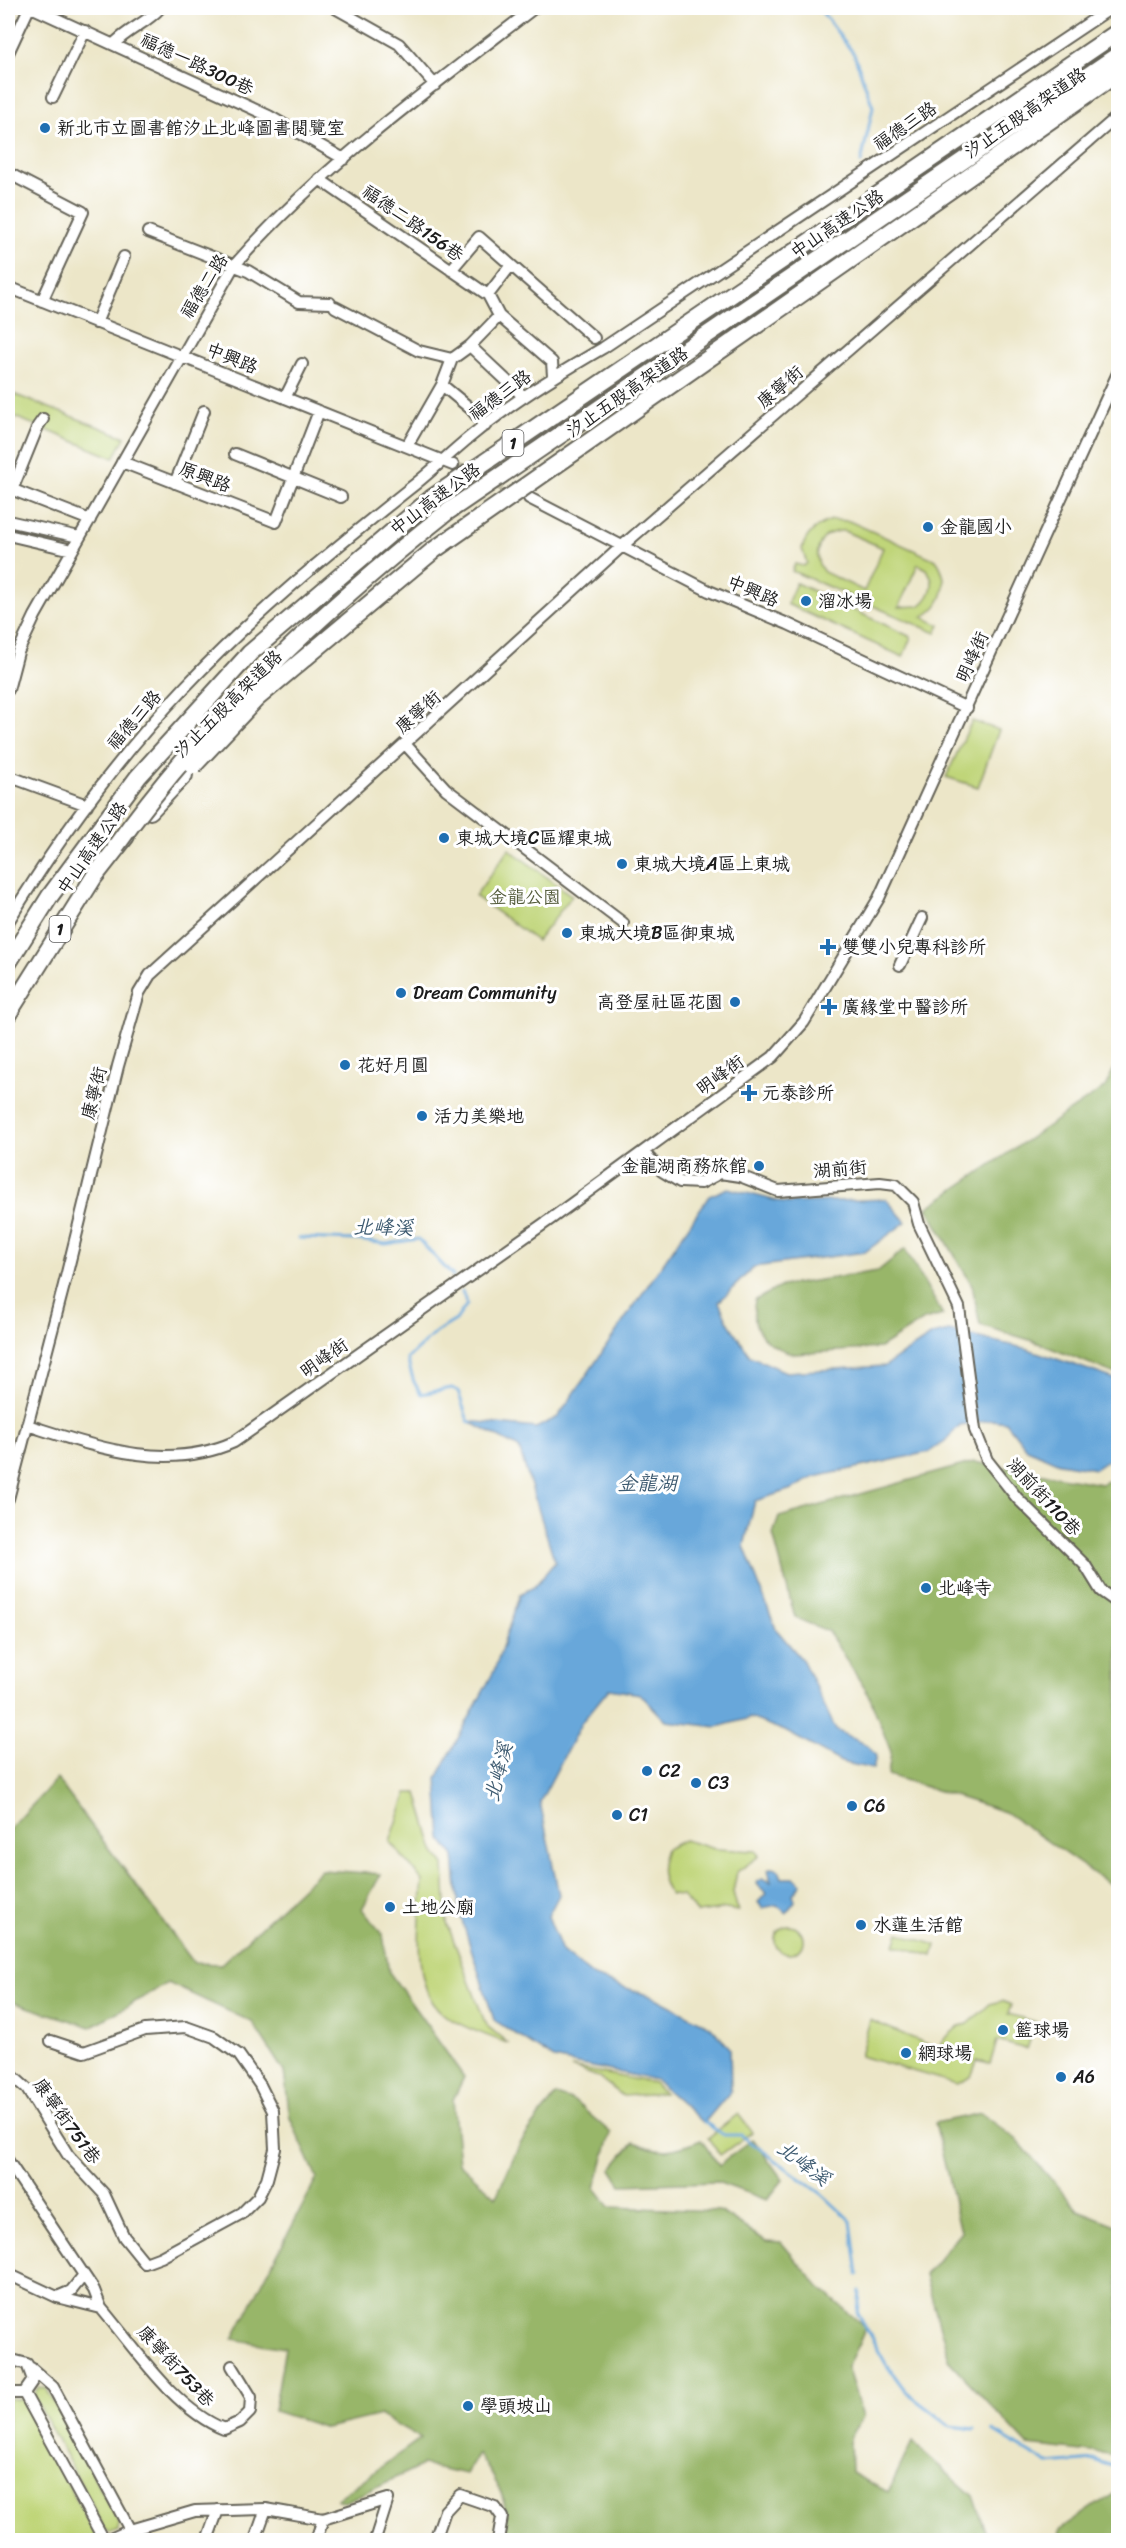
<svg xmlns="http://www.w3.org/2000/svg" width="1126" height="2548" font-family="Sriracha,'LXGW WenKai TC',sans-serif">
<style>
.green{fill:#c0d579;stroke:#6e784a;stroke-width:1.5;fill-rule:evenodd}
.forest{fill:#98b669;stroke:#5a6942;stroke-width:1.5}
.water{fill:#68a7da;stroke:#42627b;stroke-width:1.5}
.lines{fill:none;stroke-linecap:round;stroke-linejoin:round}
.stream{stroke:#68a7da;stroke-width:3}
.minor-tunnel{stroke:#c2bea6;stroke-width:10;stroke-dasharray:10 5;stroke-linecap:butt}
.minor-casing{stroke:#656358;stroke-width:14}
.highway-casing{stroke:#656358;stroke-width:20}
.minor{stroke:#fff;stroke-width:10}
.highway{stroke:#fff;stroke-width:16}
.highway-bridge-casing{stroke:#656358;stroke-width:20;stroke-linecap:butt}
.highway-bridge{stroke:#fff;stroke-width:16}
.poi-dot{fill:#1f6fb2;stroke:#fff;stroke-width:2}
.labels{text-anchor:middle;stroke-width:6;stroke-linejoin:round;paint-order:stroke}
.shield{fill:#fff;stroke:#606060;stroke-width:1.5}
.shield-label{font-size:16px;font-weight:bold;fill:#1c1c1c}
.street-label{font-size:18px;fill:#1c1c1c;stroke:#fff}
.poi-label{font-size:18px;fill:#1c1c1c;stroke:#fff;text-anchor:start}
.park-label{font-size:18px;fill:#555d3d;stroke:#fff}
.water-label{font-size:20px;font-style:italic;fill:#3e5b71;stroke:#fff}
</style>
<rect width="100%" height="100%" fill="#fff"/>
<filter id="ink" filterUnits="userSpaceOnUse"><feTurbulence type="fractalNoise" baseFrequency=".0167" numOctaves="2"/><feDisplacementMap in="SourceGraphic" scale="12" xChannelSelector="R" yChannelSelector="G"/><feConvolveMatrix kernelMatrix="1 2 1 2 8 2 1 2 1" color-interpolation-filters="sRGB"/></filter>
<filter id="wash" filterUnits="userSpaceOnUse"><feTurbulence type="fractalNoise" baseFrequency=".008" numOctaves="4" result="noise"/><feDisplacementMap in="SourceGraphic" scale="24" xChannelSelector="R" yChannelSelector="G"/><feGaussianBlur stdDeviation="1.35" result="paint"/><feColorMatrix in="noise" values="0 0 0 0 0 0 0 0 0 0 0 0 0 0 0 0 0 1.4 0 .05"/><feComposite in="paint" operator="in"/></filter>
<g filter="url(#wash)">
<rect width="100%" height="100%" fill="#ece6c8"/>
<path class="green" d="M8 392 125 437 114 458 8 414Z
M832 520 849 521 936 560C951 580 944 606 922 617L940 625 936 633 792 571 795 564 803 566 807 563 802 549C806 534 817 525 832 520ZM844 531 883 548 864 591 824 572C809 555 821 529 844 531ZM918 564C938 574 935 594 919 606L899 607Z
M796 583 911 637 903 657 787 604Z
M972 721 999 730 978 787 946 777Z
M509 849 572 896 537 941 475 896Z
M407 1793H417L434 1851 444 1865 447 1923 486 2025 509 2044C490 2036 457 2026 442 2013 410 1985 420 1919 423 1881L390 1842Z
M684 1840 715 1849 756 1851 759 1856 737 1872 733 1892 738 1911 726 1909 698 1913 682 1896 670 1895C660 1877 659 1868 666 1849Z
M775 1940a14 14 0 1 1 28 0a14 14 0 1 1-28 0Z
M899 1933 936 1945 933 1956 895 1945Z
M1002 2001 1011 2005 1008 2014 1036 2022 1027 2049 997 2041 990 2064 977 2061 971 2077 957 2084 860 2056 870 2020 941 2050V2042L959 2026 968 2024 990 2004Z
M571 2067 653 2083 664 2093 623 2096 598 2077Z
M738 2114 752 2132 720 2155 708 2138Z
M38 2387 46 2388 119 2523 118 2530 111 2533 105 2529 34 2396Z
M8 2398 23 2400 98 2540H8Z"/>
<path class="forest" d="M1118 1061V1375L1033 1341 980 1325 972 1285 927 1208 1105 1087Z
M905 1249 943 1315 924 1320 880 1348 795 1354C765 1346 750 1331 755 1300L782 1286 878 1271Z
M974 1462 1101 1484 1118 1477V1890L1005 1812 888 1775 891 1752 869 1695 828 1631 795 1618 773 1534 779 1517Z
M57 1779 194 1963 221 1964 321 1870 381 1874 362 1909 383 1935 389 1972 464 2077 453 2100 459 2163 496 2197 520 2143 556 2095 574 2101 611 2133 595 2188 610 2207 719 2211 766 2241 781 2242 819 2287 866 2328 847 2367 863 2417 850 2436 851 2473 888 2492 912 2442 973 2496 988 2540H507C510 2505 499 2482 478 2454L466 2474 422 2465 345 2502 337 2499 421 2438 380 2415 326 2428 274 2411 285 2348 233 2339 317 2178 290 2118 284 2072 252 2022 168 1983 91 2027 8 2001V1831Z
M981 2113 1016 2139 1078 2210 1118 2226V2455L1028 2445 950 2362 925 2275 961 2232 935 2123Z
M753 2139 783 2180 767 2200 717 2182 621 2185 611 2169 634 2142C661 2154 675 2151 701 2140L719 2165Z
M1118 2490V2540H1059L1060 2530Z"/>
<path class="water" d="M728 1188 785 1203 886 1199 906 1222 865 1252 754 1267 719 1302 728 1322 750 1356 786 1372 885 1366 932 1335 949 1331 1028 1349 1118 1380V1457L1114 1456 1095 1469 1059 1463 1027 1449 1006 1422 992 1420 960 1425 945 1441 929 1452 815 1477 792 1489 755 1501 744 1546 776 1629 803 1661 836 1730 868 1746 876 1756 873 1769 841 1762 785 1731 750 1718 717 1727 666 1721 640 1694 609 1689 582 1722 540 1802 559 1895 548 1916 562 1951 594 1977 656 1998 711 2027 730 2048 731 2091 704 2123 655 2080 554 2059 494 2020 459 1911 454 1856 441 1839 437 1778 494 1671 520 1594 534 1587 555 1562 519 1448 468 1421 536 1428 558 1417 709 1196Z
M772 1868 779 1870 782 1878H795L801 1884 793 1894 795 1901 786 1913 777 1905 762 1908 758 1902 767 1893 756 1884 757 1881 763 1879 771 1882 768 1870Z"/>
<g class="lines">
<path class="stream" d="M819 8 854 54 873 107 861 163
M299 1238 357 1240 386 1244 418 1239 453 1276
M462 1291 467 1304 456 1320 436 1332 407 1359 414 1382 421 1394 452 1388 458 1391 468 1421 471 1422
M704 2122 724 2135H741L822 2194 851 2221 858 2275
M860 2291 858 2314 886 2364 907 2393 950 2426 975 2429
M993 2431 1048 2464 1095 2460 1118 2468"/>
</g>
</g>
<g filter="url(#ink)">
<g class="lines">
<path class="minor-tunnel" d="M453 465 521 495"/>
<g class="minor-casing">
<path id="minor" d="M33 8 269 116 344 159
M335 8 399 44 435 85
M114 44C128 29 147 23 160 8
M8 53 29 8
M53 97 85 31
M8 173 83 212 42 301
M319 179 488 295
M148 232 248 271 299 302 330 303
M451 270 479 237 594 338
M8 287 453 465
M335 307 419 351 452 359
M499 316 552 362 553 376
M96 323 124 257
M470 346 524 397
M452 359 470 346 499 316 488 295 511 265
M452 359 442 385 471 409 485 426
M285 398 302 364
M407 446 442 385
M235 454 341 497
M122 462 276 522 319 411
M175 483 204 411
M8 488 90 520
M12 490 38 426 43 419
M529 498 709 591 788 624 967 708
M8 521 79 537
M8 535 72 550
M8 690 18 652 35 616 233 267C320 167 430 88 534 8
M406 745 446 789 623 923
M8 776 87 805
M8 922C58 839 118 758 185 687 254 614 331 551 409 489 431 472 450 453 471 436 512 402 558 374 603 348L1111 8
M900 965 922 918
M643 1152 662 1171 680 1182 701 1183 720 1173 740 1176 778 1191 880 1183 896 1185 913 1202 919 1224 959 1307 975 1430 987 1460 1017 1498 1085 1565 1101 1591 1118 1603
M27 1425C94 1446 165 1473 234 1442L552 1218 773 1057 804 1022 879 898 1118 373
M8 1499 64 1285 118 1066 139 993 150 975 621 547 1118 116
M8 2072 27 2089 68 2155 104 2194 124 2237 145 2263 161 2257 242 2213 258 2197 267 2179 275 2149 273 2111 260 2085 239 2055 214 2037 186 2027 145 2030 84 2052 51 2041
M8 2161 94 2290 101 2308C135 2348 175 2410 224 2429L240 2422 250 2412 251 2397 232 2366
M8 2274 57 2297 101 2308
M57 2297 71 2291 83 2276
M8 2363 16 2361 27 2364 33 2380 24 2393H8
M31 2368 53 2387 130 2530 132 2540
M24 2393 104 2540
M108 2540 130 2530 195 2511 266 2509 323 2519 388 2499
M207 2540 218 2510
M255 2540 266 2509
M316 2540 323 2519
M375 2540 388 2499
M435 2540 445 2511 460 2495 495 2507 502 2517 498 2540"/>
</g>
<g class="highway-casing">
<path id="highway" d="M150 811 184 775
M8 963 50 896 138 777 250 653 432 498 1118 32
M8 1014 94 877 126 836"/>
</g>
<use href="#minor" class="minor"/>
<use href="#highway" class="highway"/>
<g class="highway-bridge-casing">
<path id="highway-bridge" d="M193 766 257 698 434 550 1118 73
M116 846C208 717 323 610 447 512L1118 55"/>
</g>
<use href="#highway-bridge" class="highway-bridge"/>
</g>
</g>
<g class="poi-dot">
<circle cx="45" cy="128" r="6"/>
<circle cx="928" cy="527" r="6"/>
<circle cx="806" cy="601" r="6"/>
<circle cx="444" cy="838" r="6"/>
<circle cx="622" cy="864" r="6"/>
<circle cx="567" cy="933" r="6"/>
<path d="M825 938h6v6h6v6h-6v6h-6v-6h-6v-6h6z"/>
<circle cx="401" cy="993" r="6"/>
<circle cx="735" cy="1002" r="6"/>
<path d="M826 998h6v6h6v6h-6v6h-6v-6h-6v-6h6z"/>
<circle cx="345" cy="1065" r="6"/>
<path d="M746 1084h6v6h6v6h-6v6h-6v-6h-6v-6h6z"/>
<circle cx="422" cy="1116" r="6"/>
<circle cx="759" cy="1166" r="6"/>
<circle cx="926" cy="1588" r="6"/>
<circle cx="647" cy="1771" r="6"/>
<circle cx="696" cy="1783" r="6"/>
<circle cx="852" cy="1806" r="6"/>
<circle cx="617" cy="1815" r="6"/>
<circle cx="390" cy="1907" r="6"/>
<circle cx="861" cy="1925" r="6"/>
<circle cx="1003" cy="2030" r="6"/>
<circle cx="906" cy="2053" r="6"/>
<circle cx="1061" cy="2077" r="6"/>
<circle cx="468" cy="2406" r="6"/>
</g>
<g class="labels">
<g class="shield">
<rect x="502.5" y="430" width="21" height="26" rx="4.5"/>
<rect x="49.5" y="916" width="21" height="26" rx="4.5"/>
</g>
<g class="shield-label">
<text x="513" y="449">1</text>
<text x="60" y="935">1</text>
</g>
<g class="street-label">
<text transform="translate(197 64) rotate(25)" y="6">福德一路300巷</text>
<text transform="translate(1025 113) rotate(-35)" y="6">汐止五股高架道路</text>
<text transform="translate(905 126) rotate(-34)" y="6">福德三路</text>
<text transform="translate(413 223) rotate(35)" y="6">福德二路156巷</text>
<text transform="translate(837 224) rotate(-34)" y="6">中山高速公路</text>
<text transform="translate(204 286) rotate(-58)" y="6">福德二路</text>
<text transform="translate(232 358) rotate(22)" y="6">中興路</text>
<text transform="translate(780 387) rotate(-41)" y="6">康寧街</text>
<text transform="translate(627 392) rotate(-35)" y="6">汐止五股高架道路</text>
<text transform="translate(500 395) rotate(-36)" y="6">福德三路</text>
<text transform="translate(205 477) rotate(21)" y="6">原興路</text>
<text transform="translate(435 499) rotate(-37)" y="6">中山高速公路</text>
<text transform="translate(753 591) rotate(23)" y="6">中興路</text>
<text transform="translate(972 657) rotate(-66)" y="6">明峰街</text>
<text transform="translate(228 704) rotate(-45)" y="6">汐止五股高架道路</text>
<text transform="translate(418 712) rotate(-42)" y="6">康寧街</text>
<text transform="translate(134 720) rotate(-49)" y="6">福德三路</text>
<text transform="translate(92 848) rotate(-55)" y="6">中山高速公路</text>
<text transform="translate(720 1075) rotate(-36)" y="6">明峰街</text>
<text transform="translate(94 1093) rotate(-76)" y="6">康寧街</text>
<text transform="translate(840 1169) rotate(-5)" y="6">湖前街</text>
<text transform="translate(324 1358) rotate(-35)" y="6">明峰街</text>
<text transform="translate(1044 1497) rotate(47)" y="6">湖前街110巷</text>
<text transform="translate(67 2121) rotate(54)" y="6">康寧街751巷</text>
<text transform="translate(176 2366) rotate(47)" y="6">康寧街753巷</text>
</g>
<g class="poi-label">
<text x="57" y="134">新北市立圖書館汐止北峰圖書閱覽室</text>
<text x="940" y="533">金龍國小</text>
<text x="818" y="607">溜冰場</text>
<text x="456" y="844">東城大境C區耀東城</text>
<text x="634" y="870">東城大境A區上東城</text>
<text x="579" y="939">東城大境B區御東城</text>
<text x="842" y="953">雙雙小兒專科診所</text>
<text x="413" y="999">Dream Community</text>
<text x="723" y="1008" text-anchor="end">高登屋社區花園</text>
<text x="842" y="1013">廣緣堂中醫診所</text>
<text x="357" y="1071">花好月圓</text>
<text x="762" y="1099">元泰診所</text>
<text x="434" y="1122">活力美樂地</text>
<text x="747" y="1172" text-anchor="end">金龍湖商務旅館</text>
<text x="938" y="1594">北峰寺</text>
<text x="659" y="1777">C2</text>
<text x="708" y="1789">C3</text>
<text x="864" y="1812">C6</text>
<text x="629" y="1821">C1</text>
<text x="402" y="1913">土地公廟</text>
<text x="873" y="1931">水蓮生活館</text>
<text x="1015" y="2036">籃球場</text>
<text x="918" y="2059">網球場</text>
<text x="1073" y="2083">A6</text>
<text x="480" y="2412">學頭坡山</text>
</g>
<g class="park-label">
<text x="525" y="903">金龍公園</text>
</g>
<g class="water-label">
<text transform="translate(383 1227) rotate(1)" y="7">北峰溪</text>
<text x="647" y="1490">金龍湖</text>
<text transform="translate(498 1772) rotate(-76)" y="7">北峰溪</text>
<text transform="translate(804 2163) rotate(37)" y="7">北峰溪</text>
</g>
</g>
<rect width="1126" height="2548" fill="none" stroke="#fff" stroke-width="30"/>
</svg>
